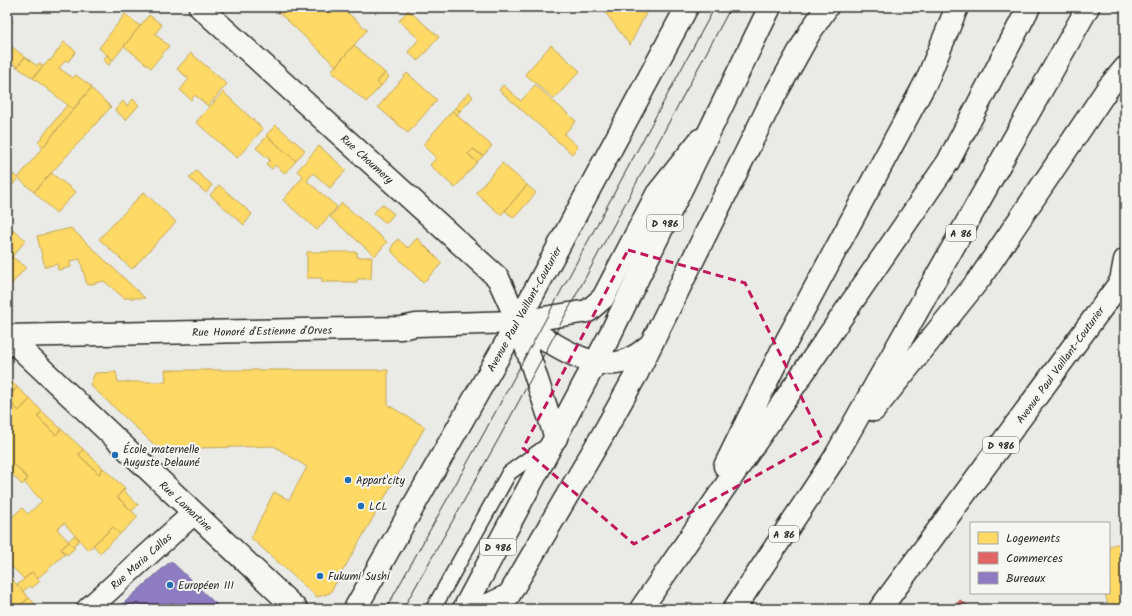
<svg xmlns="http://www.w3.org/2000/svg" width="1132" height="616" font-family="Kalam,sans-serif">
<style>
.homes{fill:#ffd966;stroke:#bfa554}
.shops{fill:#e06666;stroke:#aa5454}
.offices{fill:#8e7cc3;stroke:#706495}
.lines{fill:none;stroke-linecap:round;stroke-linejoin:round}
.service-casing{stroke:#2b2b2b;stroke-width:17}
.minor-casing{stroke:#2b2b2b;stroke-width:25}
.tertiary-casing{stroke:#2b2b2b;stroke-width:25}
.primary-casing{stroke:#2b2b2b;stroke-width:25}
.motorway-casing{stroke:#2b2b2b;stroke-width:25}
.service{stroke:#f6f6f2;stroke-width:14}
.minor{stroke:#f6f6f2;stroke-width:22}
.tertiary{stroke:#f6f6f2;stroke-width:22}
.primary{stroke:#f6f6f2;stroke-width:22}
.motorway{stroke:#f6f6f2;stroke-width:22}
.tram{stroke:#2b2b2b;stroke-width:1}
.marked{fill:none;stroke:#c2185b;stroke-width:3;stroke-dasharray:8 5;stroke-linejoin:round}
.poi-dot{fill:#1f6fb2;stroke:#f6f6f2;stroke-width:1.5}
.labels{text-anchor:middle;stroke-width:4;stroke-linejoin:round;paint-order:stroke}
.shield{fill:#f6f6f2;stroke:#686867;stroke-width:1}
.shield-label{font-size:10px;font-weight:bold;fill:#2b2b2b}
.street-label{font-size:11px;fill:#2b2b2b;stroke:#f6f6f2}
.poi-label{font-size:11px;fill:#2b2b2b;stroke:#f6f6f2;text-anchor:start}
</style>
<rect width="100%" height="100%" fill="#eaeae6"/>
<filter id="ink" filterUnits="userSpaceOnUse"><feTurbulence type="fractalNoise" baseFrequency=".025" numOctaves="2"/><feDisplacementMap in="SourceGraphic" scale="8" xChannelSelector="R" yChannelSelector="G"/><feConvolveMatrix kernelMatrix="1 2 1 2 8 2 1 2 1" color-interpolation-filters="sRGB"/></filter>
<g filter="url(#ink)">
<path class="homes" d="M273 7H341L367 30 336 66Z
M601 7H649L630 45Z
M408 10 439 37 418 61 408 52 419 39 399 21Z
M125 14 140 26 113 60 99 48Z
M149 15 162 25 155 34 169 46 151 68 124 46Z
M7 16 13 21 7 30Z
M64 42 76 51 68 62 66 60 59 68 73 78 76 75 92 87 73 109 33 78 49 60 50 61Z
M7 43 25 57 17 67 7 58Z
M354 45 385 73 377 82 381 86 366 102 331 71Z
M551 45 580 71 554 99 525 74Z
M191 53 227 84 208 106 195 95 191 100 180 90 189 79 177 69Z
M107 55 113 60 109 65 103 60Z
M25 57 37 66 39 63 43 65 33 78 17 67Z
M385 73 389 77 381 86 377 82Z
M407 73 437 100 408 133 378 107Z
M503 85 521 101 535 85 576 121 564 134 578 147 572 154 499 90Z
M91 88 111 107 34 192 18 178Z
M223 92 263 129 237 158 196 122Z
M469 92 473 97 460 111 455 108Z
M133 99 139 105 126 120 115 110 123 101 127 106Z
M67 105 73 109 43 147 38 142Z
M455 108 460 111 457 115 452 111Z
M452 111 492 146 483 156 473 149 468 154 477 162 455 188 430 165 436 158 423 145Z
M276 125 305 150 296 161 266 135Z
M267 136 296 161 285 173 275 165 272 169 266 164 270 160 256 148Z
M319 146 346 170 330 188 313 173 307 181 337 207 317 230 283 200 303 177 297 171Z
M473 149 483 156 477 162 468 154Z
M502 163 527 185 501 215 476 193Z
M7 170 18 178 7 192Z
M196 171 212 185 206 193 189 178Z
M51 173 76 192 56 213 34 192Z
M219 185 252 214 244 225 210 195Z
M527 185 536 193 514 218 505 211Z
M144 192 176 222 132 269 99 239Z
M342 203 387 242 375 256 330 217Z
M382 204 394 214 386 223 374 213Z
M7 226 26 240 7 263Z
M71 228 145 298H124L104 281 87 285 80 259 70 261 71 267 58 270 57 264 45 267 37 236Z
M417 238 442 263 423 283 392 252V246L398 239 408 248Z
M307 252H357V257H372L371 279H357V282H322V278H307Z
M12 257 26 267 10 286 7 283V263Z
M165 370H388V405L425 427 330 593 317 597 251 538 274 492 289 500 307 467 274 446 159 449 90 385 95 373 116 372 118 382H166Z
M7 378 17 387 7 398Z
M17 387 30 399 19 411 7 400Z
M30 399 42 411 37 417 56 435 61 429 83 449 79 455 99 474 103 468 125 488 117 497 138 517 120 534 113 527 88 550 64 523 57 529 69 542 61 549 65 554 38 578 32 572 24 579 12 567 7 572V522L22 508 28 514 42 501 24 482 28 479 15 465 11 469 7 465V400L19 411Z
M42 411 61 429 56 435 37 417Z
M83 449 103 468 99 474 79 455Z
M15 465 28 479 22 485 9 471Z
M123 490 138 505 132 511 117 497Z
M113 527 120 534 100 553 93 545Z
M75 535 80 540 73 546 68 541Z
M69 542 75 548 67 555 61 549Z
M1125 542V609H1109L1105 593H1109V546Z
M32 572 40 581 32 588 30 586 23 591 17 585Z
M7 574 29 598 19 606 22 609H7Z
M29 598 39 608 38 609H22L19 606Z"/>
<path class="shops" d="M960 600 972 609H953Z"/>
<path class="offices" d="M171 561 221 609H117Z"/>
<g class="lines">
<g class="service-casing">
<path id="service" d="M433 609 509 473 548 445"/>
</g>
<g class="minor-casing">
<path id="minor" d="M200 7 498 278 518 322
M7 336 296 609
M88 609 194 513
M355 609 518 322 687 7"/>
</g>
<g class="tertiary-casing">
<path id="tertiary" d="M518 322C548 340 596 379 633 357 640 354 645 349 651 344
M518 322 556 438
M7 336 401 328 416 325 518 322 588 311 603 298 657 194 700 140"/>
</g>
<g class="primary-casing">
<path id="primary" d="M464 609 610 335 770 7
M480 609 509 595 602 436 637 373
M880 609 1125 276"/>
</g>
<g class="motorway-casing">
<path id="motorway" d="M1121 281 1125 260
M637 373 771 102 810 32 827 7
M874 410 980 278 1108 88 1125 68
M725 466 786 342 927 80 957 7
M641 609 948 162 1029 7
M734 609 834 459 1088 7"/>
</g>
<use href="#service" class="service"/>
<use href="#minor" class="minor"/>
<use href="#tertiary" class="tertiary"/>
<use href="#primary" class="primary"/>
<use href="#motorway" class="motorway"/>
<path class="tram" d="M386 609 484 433 715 7
M403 609 498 440 731 7"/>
</g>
</g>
<path class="marked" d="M628 250 745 283 822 439 634 544 523 448Z"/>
<g class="poi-dot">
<circle cx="115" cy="455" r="4"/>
<circle cx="348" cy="480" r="4"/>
<circle cx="361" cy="506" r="4"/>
<circle cx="320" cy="576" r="4"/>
<circle cx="170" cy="585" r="4"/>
</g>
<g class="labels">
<g class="shield">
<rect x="647" y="215" width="36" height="16" rx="3"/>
<rect x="946" y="225" width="30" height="16" rx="3"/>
<rect x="983" y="437" width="36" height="16" rx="3"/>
<rect x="769" y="526" width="30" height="16" rx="3"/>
<rect x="480" y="539" width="36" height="16" rx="3"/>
</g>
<g class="shield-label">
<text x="665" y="227">D 986</text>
<text x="961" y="237">A 86</text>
<text x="1001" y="449">D 986</text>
<text x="784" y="538">A 86</text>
<text x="498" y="551">D 986</text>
</g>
<g class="street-label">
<text transform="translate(367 159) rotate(42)" y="4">Rue Choumery</text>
<text transform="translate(524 309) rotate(-61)" y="4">Avenue Paul Vaillant-Couturier</text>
<text transform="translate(262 331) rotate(-1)" y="4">Rue Honoré d'Estienne d'Orves</text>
<text transform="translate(1060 365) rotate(-54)" y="4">Avenue Paul Vaillant-Couturier</text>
<text transform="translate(186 506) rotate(43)" y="4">Rue Lamartine</text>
<text transform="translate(141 561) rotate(-42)" y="4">Rue Maria Callas</text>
</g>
<g class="poi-label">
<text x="123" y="453">École maternelle<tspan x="123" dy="13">Auguste Delauné</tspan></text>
<text x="356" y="484">Appart'city</text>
<text x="369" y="510">LCL</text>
<text x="328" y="580">Fukumi Sushi</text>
<text x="178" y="589">Européen III</text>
</g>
</g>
<rect width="1132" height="616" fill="none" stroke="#f6f6f2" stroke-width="24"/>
<rect x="12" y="12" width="1108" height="592" fill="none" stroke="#2b2b2b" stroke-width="1.5" filter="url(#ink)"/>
<rect x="970" y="522" width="140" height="72" fill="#f6f6f2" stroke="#a5a5a2"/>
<rect x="978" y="532" width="20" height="12" fill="#ffd966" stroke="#a5a5a2"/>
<text x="1006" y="542" font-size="12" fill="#2b2b2b">Logements</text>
<rect x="978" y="552" width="20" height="12" fill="#e06666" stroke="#a5a5a2"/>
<text x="1006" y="562" font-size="12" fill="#2b2b2b">Commerces</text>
<rect x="978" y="572" width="20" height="12" fill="#8e7cc3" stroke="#a5a5a2"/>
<text x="1006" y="582" font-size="12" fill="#2b2b2b">Bureaux</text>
</svg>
